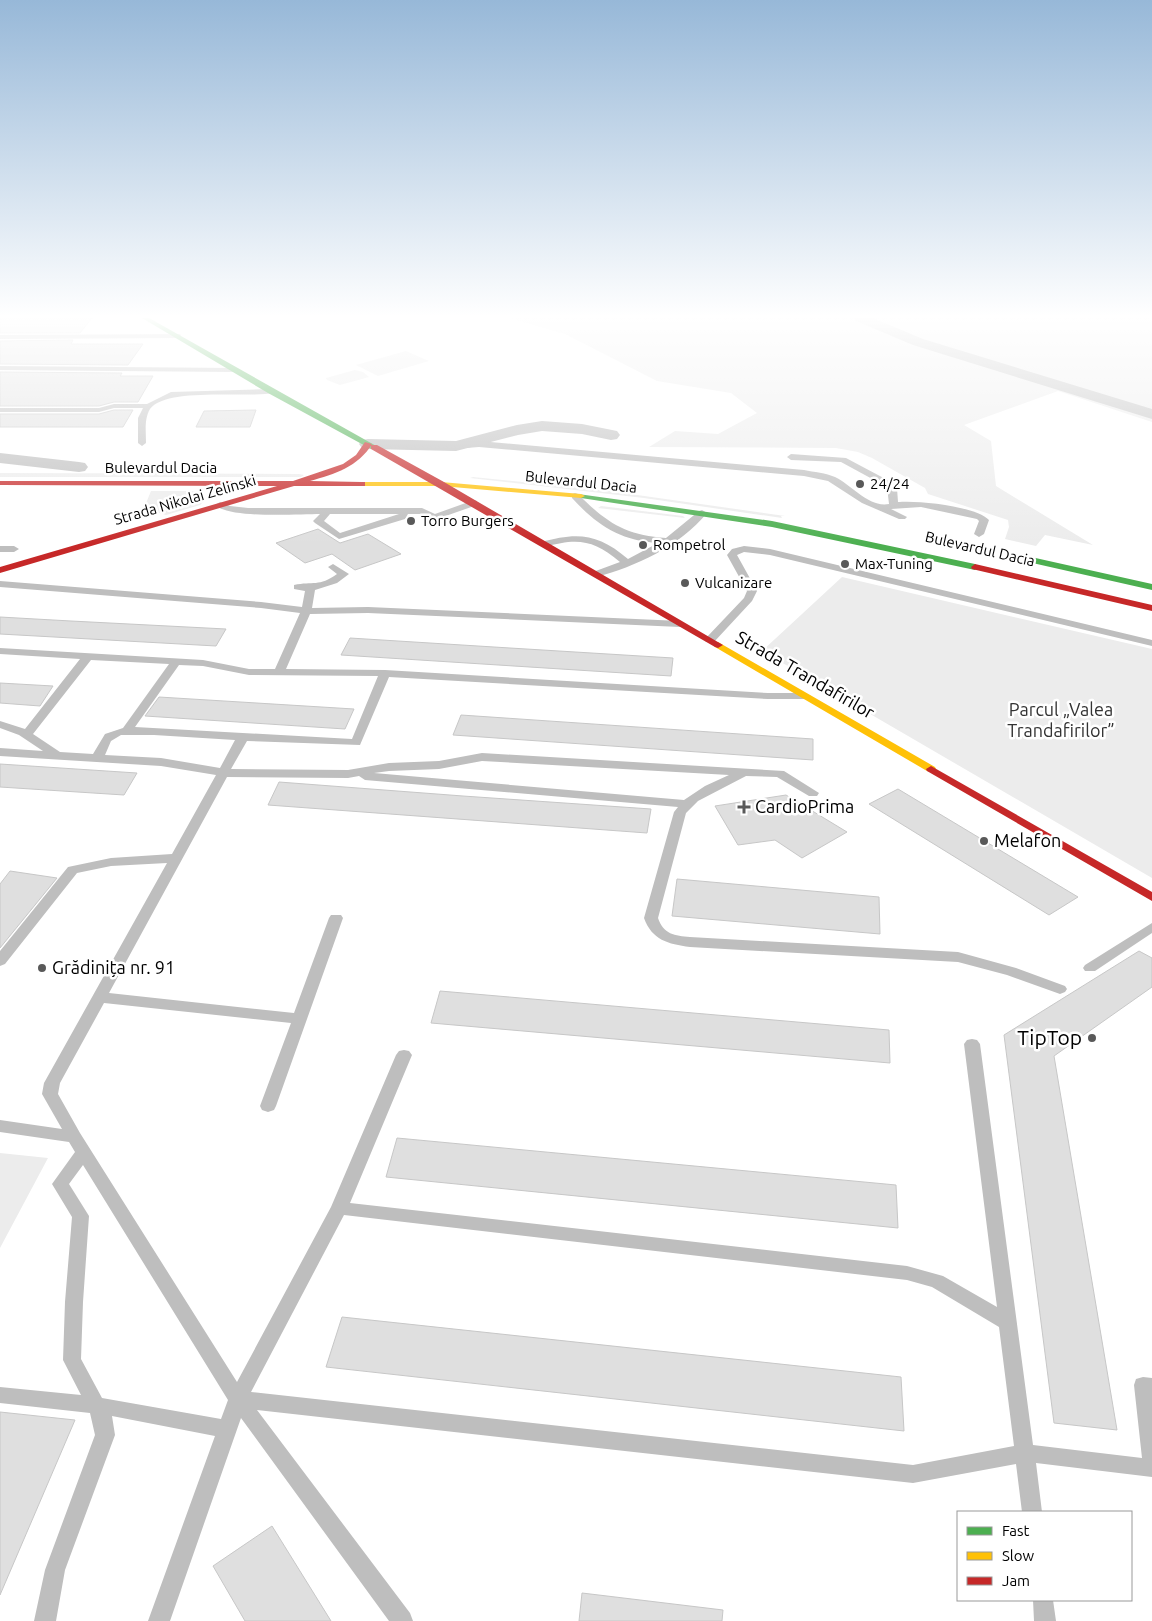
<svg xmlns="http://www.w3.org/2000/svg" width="1152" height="1621" font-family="Ubuntu,sans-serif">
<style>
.green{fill:#ececec}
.building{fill:#dfdfdf;stroke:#c7c7c7}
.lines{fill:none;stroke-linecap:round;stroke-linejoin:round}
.lane{fill:#bebebe;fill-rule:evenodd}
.street{fill:#bebebe;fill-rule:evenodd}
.fast{fill:#4caf50;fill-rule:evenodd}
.slow{fill:#ffc107;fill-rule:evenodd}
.jam{fill:#c62828;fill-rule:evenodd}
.poi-dot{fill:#595959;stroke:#fff;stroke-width:2}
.labels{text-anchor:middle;stroke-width:5;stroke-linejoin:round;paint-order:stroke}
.far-street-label{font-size:15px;fill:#000;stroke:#fff}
.far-poi-label{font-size:15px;fill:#000;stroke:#fff;text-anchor:start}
.street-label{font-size:18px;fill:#000;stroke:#fff}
.park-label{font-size:18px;fill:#333;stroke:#fff}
.poi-label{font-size:18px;fill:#000;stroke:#fff;text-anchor:start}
.near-poi-label{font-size:21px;fill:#000;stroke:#fff;text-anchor:end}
</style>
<rect width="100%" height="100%" fill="#fff"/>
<path class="green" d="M509 318H1152V422L1058 391 964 425 991 441 996 486 1093 545 1045 535 1036 546 1005 539 1009 527 1008 520 928 494 925 488 872 458 858 452 836 448 649 447 675 431 718 434 757 413 731 393 657 381 565 334Z
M406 351 429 361 378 376 356 365Z
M355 370 363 372 369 377 340 385 327 380 326 378Z
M0 473 299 474 304 475 301 477H0Z
M473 477 609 491 785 516H781L782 518 644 498 470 478Z
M151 491H192L204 496V501L200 505 166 515 144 508Z
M601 506 683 516 685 518 598 508Z
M842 577 1152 649V878L762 651Z
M0 1153 48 1158 0 1248Z"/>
<path class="building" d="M0 318H92L80 333H0Z
M73 340 71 344H143L128 365 0 364V341Z
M0 372 122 373 120 376H153L138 402H114L99 406H0Z
M114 410H133L123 427H0V414H99Z
M256 410 250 427H196L204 411Z
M318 529 340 543 368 534 401 554 355 570 332 554 305 563 276 543Z
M0 617 71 621 226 629 216 646 0 634Z
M350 638 510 648 673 658 671 676 341 655Z
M0 683 53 686 40 706 0 703Z
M159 697 354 709 345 729 145 716Z
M461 715 813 739V760L453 735Z
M0 764 137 773 124 795 0 787Z
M279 782 463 796 651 809 647 833 268 805Z
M898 789 1078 897 1049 915 869 804Z
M786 795 847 832 802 858 775 840 738 845 715 806Z
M10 871 57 878 0 948V884Z
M677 879 879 897 880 934 672 916Z
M1139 951 1152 958V987L1054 1056 1117 1430 1054 1423 1004 1035Z
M440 991 889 1030 890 1063 431 1023Z
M397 1138 896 1185 898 1228 386 1177Z
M342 1317 901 1377 904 1431 326 1367Z
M0 1412 75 1420 0 1595Z
M272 1526 331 1621H245L213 1566Z
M582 1593 723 1610 722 1621H579Z"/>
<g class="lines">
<path class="lane" d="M180 334 181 336 177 338 0 339V335Z
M0 366 235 368 239 370 235 372 0 370Z
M271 389H274V393C246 398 166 387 150 409 144 419 146 432 146 443L142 446 138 443V418L143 408H114L99 412H0V408H99L114 404H147L171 392Z
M479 441 804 470C814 472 826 473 835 477 852 485 869 508 889 504L887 487 841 462 791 460 787 457 791 454 846 458 893 483 897 488 898 502C917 500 976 506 989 520L984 534 979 537 974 534 979 521 977 519 921 507 891 509 907 517 905 519H899L862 503 828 481 804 476 479 447 466 448 462 445 466 442Z
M575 493 578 494C607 523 625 535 666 538L699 511 702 510 707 513C680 546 635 567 596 577L593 576V572L620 562C593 539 577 538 544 547L539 544 541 542C577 532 598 533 628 559L658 543C619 540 598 526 572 498V494Z
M474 500 477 501V505L437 519H431L420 514H408L405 519 339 539 315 523 313 521 320 514C298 514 230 519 215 505L220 502 230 506 248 508H422L435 514ZM330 514H399L340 533 324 521Z
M0 546H14L19 549 14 552H0Z
M744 546 770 549 1152 640V646L770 555 744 552 737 555 757 591 752 601 714 642H706L705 640 706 638 744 598 747 591 727 555 732 549Z
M333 564 349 574 337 583 315 590 312 608 368 607 680 621 685 624 680 627 368 613 310 614 286 669 385 670 768 693H805L811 696 805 699H768L389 677 360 745 247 741 231 769 348 770 389 763 439 761 482 753 784 771 819 793 817 796H809L777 777 746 776 698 801 686 813 658 918C663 934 675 936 690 937L958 952 1016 968 1065 986 1067 989 1065 992 1060 994 1007 975 958 962 690 947C668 944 652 940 644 918L674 812 678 807 365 780 359 776 348 778 227 777 109 993 294 1013 329 918 331 915H341L343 918 276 1106 274 1110 268 1112 262 1110 260 1106 291 1023 104 1003 60 1083 58 1094 80 1133 237 1382 331 1207 396 1055 399 1051 404 1050 409 1051 412 1055 350 1203 907 1266 943 1276 997 1307 964 1044 967 1040 972 1039 977 1040 980 1044 1033 1445 1142 1458 1134 1385 1136 1379 1143 1377 1152 1378V1477L1036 1463 1042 1512H1022L1016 1464 913 1483 257 1410 410 1613 413 1621H389L241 1418 170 1621H148L215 1436 112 1416 115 1435 65 1570 56 1621H34L45 1570 95 1435 90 1413 0 1403V1387L81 1395 63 1360 65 1302 72 1217 52 1184 75 1152 69 1142 0 1132V1120L62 1129 42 1094 44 1083 167 863 111 866 77 873 5 964 0 966V951L68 867 111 858 172 854 216 775 161 766 0 756V748L43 751 19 735 0 728V721L25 729 80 659 0 654V648L203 660 249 669H275L300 613 261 608 0 587V581L261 602 302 607 305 591 294 589V585C313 581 319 587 337 574L328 567ZM91 660 169 664 123 728 105 734 93 754 60 752 33 734ZM179 665 203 666 249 675 378 676 352 739 135 727ZM121 735H154L235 740 220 768 161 758 105 755 111 741ZM482 761 729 775 705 786 684 800 374 773 389 771 439 769ZM83 1165 228 1400 221 1419 102 1398 81 1359 83 1302 89 1216 69 1184ZM344 1215 907 1280 932 1287 999 1327 1014 1446 913 1465 251 1392Z
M1152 923V933L1095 971H1085L1083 968 1085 965Z
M1033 1600H1053L1056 1621H1034Z"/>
<path class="street" d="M854 318H873L923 339 1152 409V419L913 345 856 321Z
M542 421 582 424 617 431 620 435 617 439 611 440 582 434 542 431 518 435 456 451 368 449 362 448 359 444 362 440 368 439 456 441 517 425Z
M0 453 79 462 85 463 88 467 85 471 79 472 0 463Z"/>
<path class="fast" d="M142 318H149L378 447 371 449 268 393Z
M578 494 772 521 975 564 979 567 975 570 772 527 581 498 577 496Z
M1031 557 1152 584V590L1028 562 1027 560Z"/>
<path class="slow" d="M359 482H441L581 494 585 496 581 498 441 486H359Z
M718 642 935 767 936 769 931 772 927 771 715 647 713 645Z"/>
<path class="jam" d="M365 442 372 444C358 467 335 474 310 481L362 482H365V486H294L0 573V567L277 486 0 485V481H293L343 464 356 455Z
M371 445H377L444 482 723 645 718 648 715 647 371 449Z
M975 564 1152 605V611L972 569 971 567Z
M931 766 1152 892V901L927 771 926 769Z"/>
</g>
<linearGradient id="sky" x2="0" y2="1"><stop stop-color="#97b8d8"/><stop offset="0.58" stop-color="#fff"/><stop offset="1" stop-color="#fff" stop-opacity="0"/></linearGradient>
<rect width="1152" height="545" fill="url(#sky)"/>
<g class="poi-dot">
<circle cx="860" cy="484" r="5"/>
<circle cx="411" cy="521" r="5"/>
<circle cx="643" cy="545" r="5"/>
<circle cx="845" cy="564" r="5"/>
<circle cx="685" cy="583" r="5"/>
<path d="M741.5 799.5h5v5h5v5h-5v5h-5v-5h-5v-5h5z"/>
<circle cx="984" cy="841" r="5"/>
<circle cx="42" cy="968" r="5"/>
<circle cx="1092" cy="1038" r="5"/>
</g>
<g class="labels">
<g class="far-street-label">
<text x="161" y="473">Bulevardul Dacia</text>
<text transform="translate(581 482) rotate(6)" y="5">Bulevardul Dacia</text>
<text transform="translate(185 500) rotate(-16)" y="5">Strada Nikolai Zelinski</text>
<text transform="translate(980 549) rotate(13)" y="5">Bulevardul Dacia</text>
</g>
<g class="far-poi-label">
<text x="870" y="489">24/24</text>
<text x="421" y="526">Torro Burgers</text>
<text x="653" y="550">Rompetrol</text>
<text x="855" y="569">Max-Tuning</text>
<text x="695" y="588">Vulcanizare</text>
</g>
<g class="street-label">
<text transform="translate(805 675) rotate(30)" y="6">Strada Trandafirilor</text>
</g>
<g class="park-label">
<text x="1061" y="716">Parcul „Valea<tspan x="1061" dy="21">Trandafirilor”</tspan></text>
</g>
<g class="poi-label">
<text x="755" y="813">CardioPrima</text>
<text x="994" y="847">Melafon</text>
<text x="52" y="974">Grădinița nr. 91</text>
</g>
<g class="near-poi-label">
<text x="1082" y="1045">TipTop</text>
</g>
</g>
<rect x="957" y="1511" width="175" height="90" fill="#ffffff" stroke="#999999"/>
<rect x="967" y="1527" width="25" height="8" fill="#4caf50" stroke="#999999"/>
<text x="1002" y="1536" font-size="15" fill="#000000">Fast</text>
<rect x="967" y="1552" width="25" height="8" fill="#ffc107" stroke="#999999"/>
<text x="1002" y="1561" font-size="15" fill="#000000">Slow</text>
<rect x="967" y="1577" width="25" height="8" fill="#c62828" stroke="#999999"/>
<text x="1002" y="1586" font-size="15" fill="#000000">Jam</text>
</svg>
